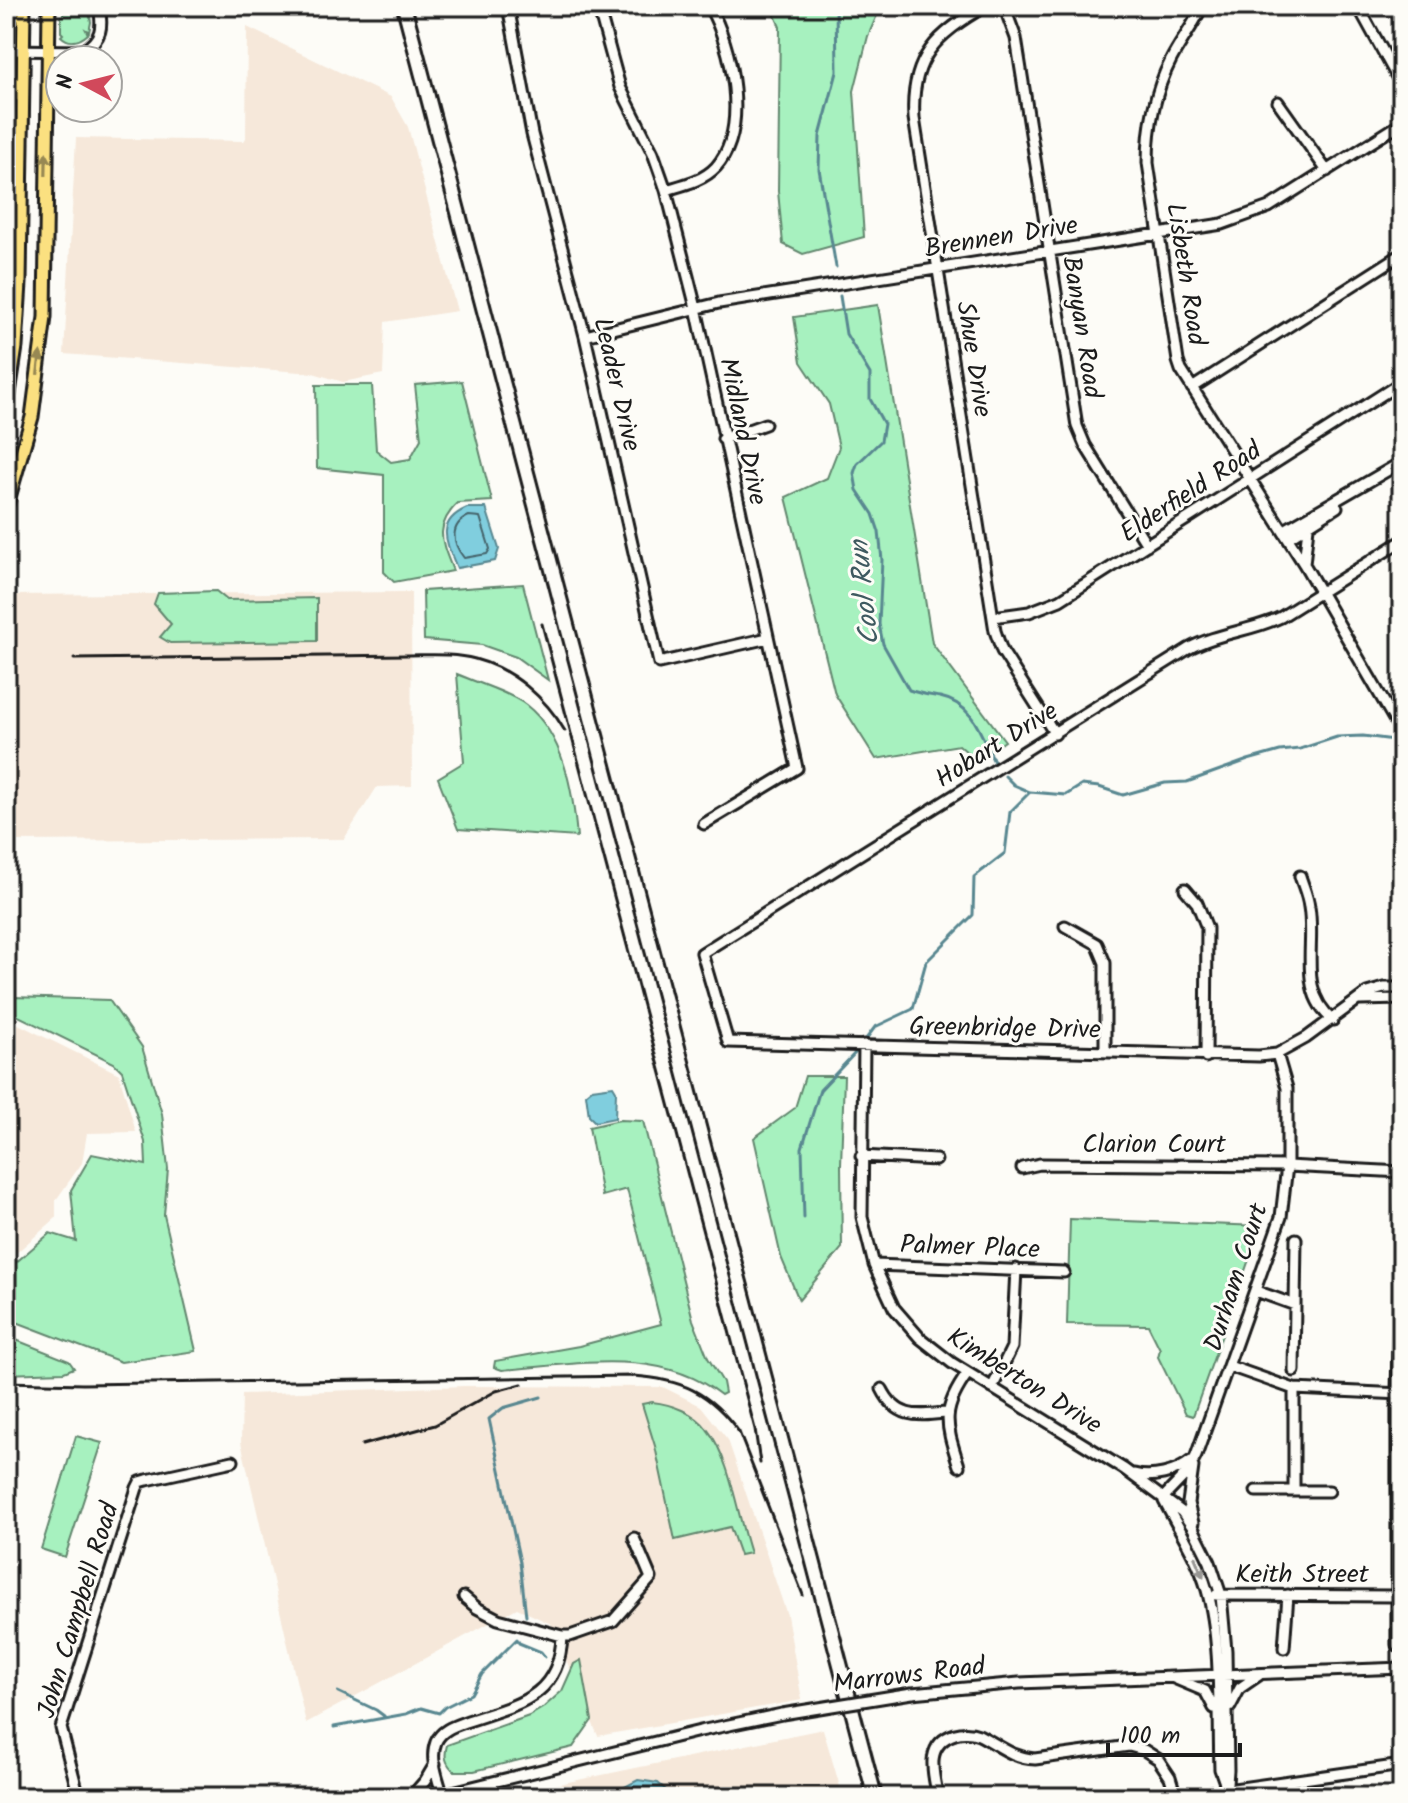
<svg xmlns="http://www.w3.org/2000/svg" width="1408" height="1803" font-family="Kalam,sans-serif">
<style>
.built{fill:#f6e8da}
.green{fill:#a7f1bf;stroke:#62866e;stroke-width:2}
.water{fill:#80cede;stroke:#588790;stroke-width:2}
.lines{fill:none;stroke-linecap:round;stroke-linejoin:round}
.shore{stroke:#44636a;stroke-width:2}
.stream{stroke:#588790;stroke-width:3}
.minor-casing{stroke:#1c1c1c;stroke-width:15}
.major-casing{stroke:#1c1c1c;stroke-width:17}
.minor{stroke:#fdfcf7;stroke-width:9}
.major{stroke:#fbe080;stroke-width:11}
.rail{stroke:#1c1c1c;stroke-width:3}
.minor-bridge-casing{stroke:#1c1c1c;stroke-width:15;stroke-linecap:butt}
.minor-bridge{stroke:#fdfcf7;stroke-width:9}
.oneway{fill:#978853}
.oneway2{fill:#989794}
.labels{text-anchor:middle;stroke-width:6;stroke-linejoin:round;paint-order:stroke}
.street-label{font-size:26px;fill:#1c1c1c;stroke:#fdfcf7}
.water-label{font-size:28px;font-style:italic;fill:#3f5a60;stroke:#fdfcf7}
</style>
<rect width="100%" height="100%" fill="#fdfcf7"/>
<filter id="ink" filterUnits="userSpaceOnUse"><feTurbulence type="fractalNoise" baseFrequency=".0125" numOctaves="2"/><feDisplacementMap in="SourceGraphic" scale="16" xChannelSelector="R" yChannelSelector="G"/><feConvolveMatrix kernelMatrix="1 2 1 2 8 2 1 2 1" color-interpolation-filters="sRGB"/></filter>
<g filter="url(#ink)">
<path class="built" d="M247 27 391 97 408 127 457 311 385 322 383 374 343 382 313 373 64 354 76 138 244 141 246 138Z
M411 592 412 786 377 787 344 839 6 841V595Z
M6 1018 119 1074 136 1132 87 1133 82 1163 56 1200V1218L6 1262Z
M465 1386 663 1387 701 1406 728 1440 787 1615 802 1700 598 1736 551 1624 517 1608 306 1723 241 1442 242 1394Z
M823 1729 843 1797H496Z"/>
<path class="green" d="M63 6H88L91 22 89 32 86 30 88 34C79 42 69 44 61 36L63 34 61 32V16H63Z
M771 6H881L868 36 854 91 864 237 803 254 783 244 778 191 780 27Z
M878 305 932 643 1005 741 977 761 959 745 876 759 835 694 786 497 827 478 839 447 829 404 801 362 794 317Z
M462 381 492 501 458 503C433 527 442 542 453 571L394 582 384 572V475L317 468 316 385H372L376 450 391 462 410 459 421 439 415 385Z
M523 584 548 680 516 657 482 645 424 640 423 591Z
M216 591 227 600 317 598V641L170 643 160 637 171 624 154 604 158 593Z
M457 674C477 683 509 692 526 705 564 735 573 791 577 837L458 829 438 778 464 762Z
M12 997 109 1000 142 1047 162 1114 168 1169 164 1215 196 1351 121 1362 6 1318V1271L50 1233 76 1241 71 1190 92 1154 146 1165 145 1142 122 1071 114 1063 6 1010V1001Z
M805 1076H844L841 1165 842 1248 799 1300 781 1257 754 1138 795 1108Z
M620 1120 643 1121 693 1320 708 1358 723 1382 725 1393 721 1395C659 1346 575 1365 502 1370L494 1367 495 1361 579 1346 661 1324 627 1189 602 1196 589 1127Z
M1070 1219 1261 1226 1193 1416 1186 1414 1158 1357 1160 1349 1148 1325 1067 1324Z
M6 1336 69 1361 74 1368 64 1372 6 1374Z
M652 1402C672 1404 695 1413 707 1429 730 1457 738 1518 750 1553L740 1555 730 1527 675 1540 655 1446 642 1404Z
M76 1436 102 1443 65 1557 41 1549Z
M581 1660 592 1720 573 1747 474 1771H454C445 1763 444 1756 447 1745L529 1716 544 1707 562 1691 574 1664Z"/>
<path class="water" d="M467 508H486L499 549 495 561 457 568C446 542 435 522 467 508Z
M613 1086 616 1091 615 1118 595 1122 589 1116 586 1094 592 1089Z
M638 1780 658 1783 674 1797H603L611 1789 617 1796 619 1790Z"/>
<g class="lines">
<path class="shore" d="M469 516 480 517 490 549 487 554 464 558C452 543 449 525 469 516Z"/>
<path class="stream" d="M836 267 819 169 820 136 837 72 836 6
M840 296 846 334 870 374V399L884 424 881 441 857 464 854 473 857 490 873 514 879 532 882 560 879 624 883 644 909 690C920 694 929 695 940 697 974 704 981 735 994 762
M1005 776 1014 785 1030 792 1066 795 1082 785 1099 787 1123 795 1165 783 1187 782 1248 760 1280 751 1300 749 1337 737 1363 736 1394 740
M866 1039 875 1027 913 1009 926 962 973 915 974 877 1005 853 1010 812 1030 792
M804 1218 802 1148 820 1090 856 1052
M526 1616 520 1562 489 1419 503 1408 541 1397
M338 1692 376 1710 384 1716
M334 1727 406 1714 421 1708 439 1713 445 1707 471 1694 482 1674 517 1639 519 1643 541 1652 545 1657"/>
<g class="minor-casing">
<path id="minor" d="M508 6 532 134 585 336 659 663 768 638
M598 6 620 87 653 153 666 190 696 308 797 768 704 824
M986 6C937 33 910 58 914 118L995 631 1002 651 1055 734
M1004 6 1016 38 1077 426 1085 445 1147 545
M1202 6C1194 25 1180 42 1171 60 1154 93 1148 128 1148 163L1178 361 1181 370 1304 564 1402 733
M1358 6 1402 86
M6 50 83 51C102 39 103 27 99 6
M1278 102 1327 171
M666 190C683 185 703 181 716 167 750 129 732 46 709 6
M585 336 719 303 1222 224 1269 207 1402 123
M1192 388 1402 254
M723 439 765 424
M1283 531 1402 462
M1288 538 1337 507
M1402 541 1281 617C1251 631 1217 633 1188 649L702 953 728 1042 1259 1056 1277 1054 1306 1038 1367 993 1384 988H1402
M1304 564 1308 527
M993 617 1029 612 1060 600 1402 382
M1300 876C1303 886 1308 896 1309 907 1316 946 1297 991 1333 1020
M1185 889 1197 903 1207 928 1206 1057
M1065 926 1097 944 1105 963V1051
M1360 1000 1402 999
M864 1045 862 1217 874 1265 894 1308 920 1338 952 1363 1124 1469 1182 1512 1193 1528 1210 1562 1221 1595 1226 1651 1228 1770 1226 1797
M861 1156 936 1160
M1022 1168 1040 1164 1287 1166 1402 1172
M874 1265 1064 1272
M1256 1291 1295 1305
M1229 1366 1294 1389 1402 1394
M1294 1371 1296 1239
M992 1388 1012 1347 1016 1269
M882 1389C897 1419 916 1416 946 1413
M959 1466C946 1425 940 1411 968 1373
M1134 1474C1152 1479 1176 1473 1191 1461
M1256 1491H1329
M1294 1491V1389
M1163 1498 1187 1473 1196 1456 1281 1217 1287 1166V1088L1277 1054
M1164 1501C1180 1531 1198 1558 1207 1590 1222 1642 1218 1715 1220 1769L1225 1783
M1193 1523 1188 1503 1193 1467
M1216 1595 1396 1596
M464 1597 477 1608 498 1619 562 1636H570L613 1621 651 1578 634 1538
M1397 1645V1394L1402 1182
M1284 1648 1288 1595
M1174 1678 1205 1691 1214 1708
M912 1693 1019 1683 1402 1668
M1230 1707 1240 1688 1259 1675
M79 1797 61 1728 137 1488 140 1482 147 1480 233 1461
M411 1797 425 1781 435 1764
M432 1797 700 1731 782 1714
M443 1797C439 1781 429 1759 436 1742 441 1730 454 1726 465 1722 515 1705 560 1699 562 1636
M938 1797C933 1773 924 1744 955 1734 963 1732 971 1732 979 1735 999 1745 1012 1758 1035 1759L1129 1746 1144 1750 1158 1759 1170 1777 1176 1797
M1177 1797 1402 1765
M1401 1797V1765"/>
</g>
<g class="major-casing">
<path id="major" d="M6 30 20 6
M72 60 83 51
M6 68 20 96
M49 93 60 73
M6 413 16 347 20 283 24 6
M6 508 32 417 45 317 49 6"/>
</g>
<use href="#minor" class="minor"/>
<use href="#major" class="major"/>
<path class="rail" d="M396 6 867 1797
M412 6 883 1797
M542 624 755 1429 760 1463
M74 659 407 655C429 655 453 653 475 659 513 669 546 698 565 731
M6 1382 83 1384 633 1376C681 1379 710 1392 739 1432L803 1595
M362 1445 435 1425 496 1391 522 1384"/>
<g class="minor-bridge-casing">
<path id="minor-bridge" d="M782 1714 912 1693"/>
</g>
<use href="#minor-bridge" class="minor-bridge"/>
</g>
<defs><path id="oneway-solid" d="M-6-.8H1V-3.2L6.5 0L1 3.2V.8H-6Z" transform="scale(2)"/></defs>
<g class="oneway">
<use href="#oneway-solid" transform="translate(46 164) rotate(-89)"/>
<use href="#oneway-solid" transform="translate(39 363) rotate(-83)"/>
</g>
<use class="oneway2" href="#oneway-solid" transform="translate(1199 1567) rotate(67)"/>
</g>
<g class="labels">
<g class="street-label">
<text transform="translate(1001 236) rotate(-9)" y="9">Brennen Drive</text>
<text transform="translate(1187 274) rotate(81)" y="9">Lisbeth Road</text>
<text transform="translate(1083 327) rotate(81)" y="9">Banyan Road</text>
<text transform="translate(975 359) rotate(81)" y="9">Shue Drive</text>
<text transform="translate(618 384) rotate(77)" y="9">Leader Drive</text>
<text transform="translate(744 431) rotate(78)" y="9">Midland Drive</text>
<text transform="translate(1190 491) rotate(-33)" y="9">Elderfield Road</text>
<text transform="translate(996 744) rotate(-32)" y="9">Hobart Drive</text>
<text transform="translate(1005 1027) rotate(1)" y="9">Greenbridge Drive</text>
<text x="1154" y="1152">Clarion Court</text>
<text transform="translate(970 1246) rotate(2)" y="9">Palmer Place</text>
<text transform="translate(1235 1277) rotate(-72)" y="9">Durham Court</text>
<text transform="translate(1025 1380) rotate(32)" y="9">Kimberton Drive</text>
<text x="1302" y="1582">Keith Street</text>
<text transform="translate(77 1610) rotate(-73)" y="9">John Campbell Road</text>
<text transform="translate(909 1674) rotate(-7)" y="9">Marrows Road</text>
</g>
<g class="water-label">
<text transform="translate(863 593) rotate(-96)" y="10">Cool Run</text>
</g>
</g>
<rect width="1408" height="1803" fill="none" stroke="#fdfcf7" stroke-width="32"/>
<rect x="16" y="16" width="1376" height="1771" fill="none" stroke="#1c1c1c" stroke-width="3" filter="url(#ink)"/>
<g transform="translate(84 84) rotate(277)"><circle r="38" fill="#fdfcf7" stroke="#a3a29f" stroke-width="2"/>
<path d="M0-6L14 30L0 20L-14 30Z" fill="#d1495b"/>
<text y="-12" font-size="22" font-weight="bold" text-anchor="middle" fill="#1c1c1c">N</text>
</g>
<path d="M1108 1743v12h132v-12" fill="none" stroke="#1c1c1c" stroke-width="4"/>
<text x="1120" y="1743" font-size="24" fill="#1c1c1c" stroke="#fdfcf7" stroke-width="6" paint-order="stroke">100 m</text>
</svg>
